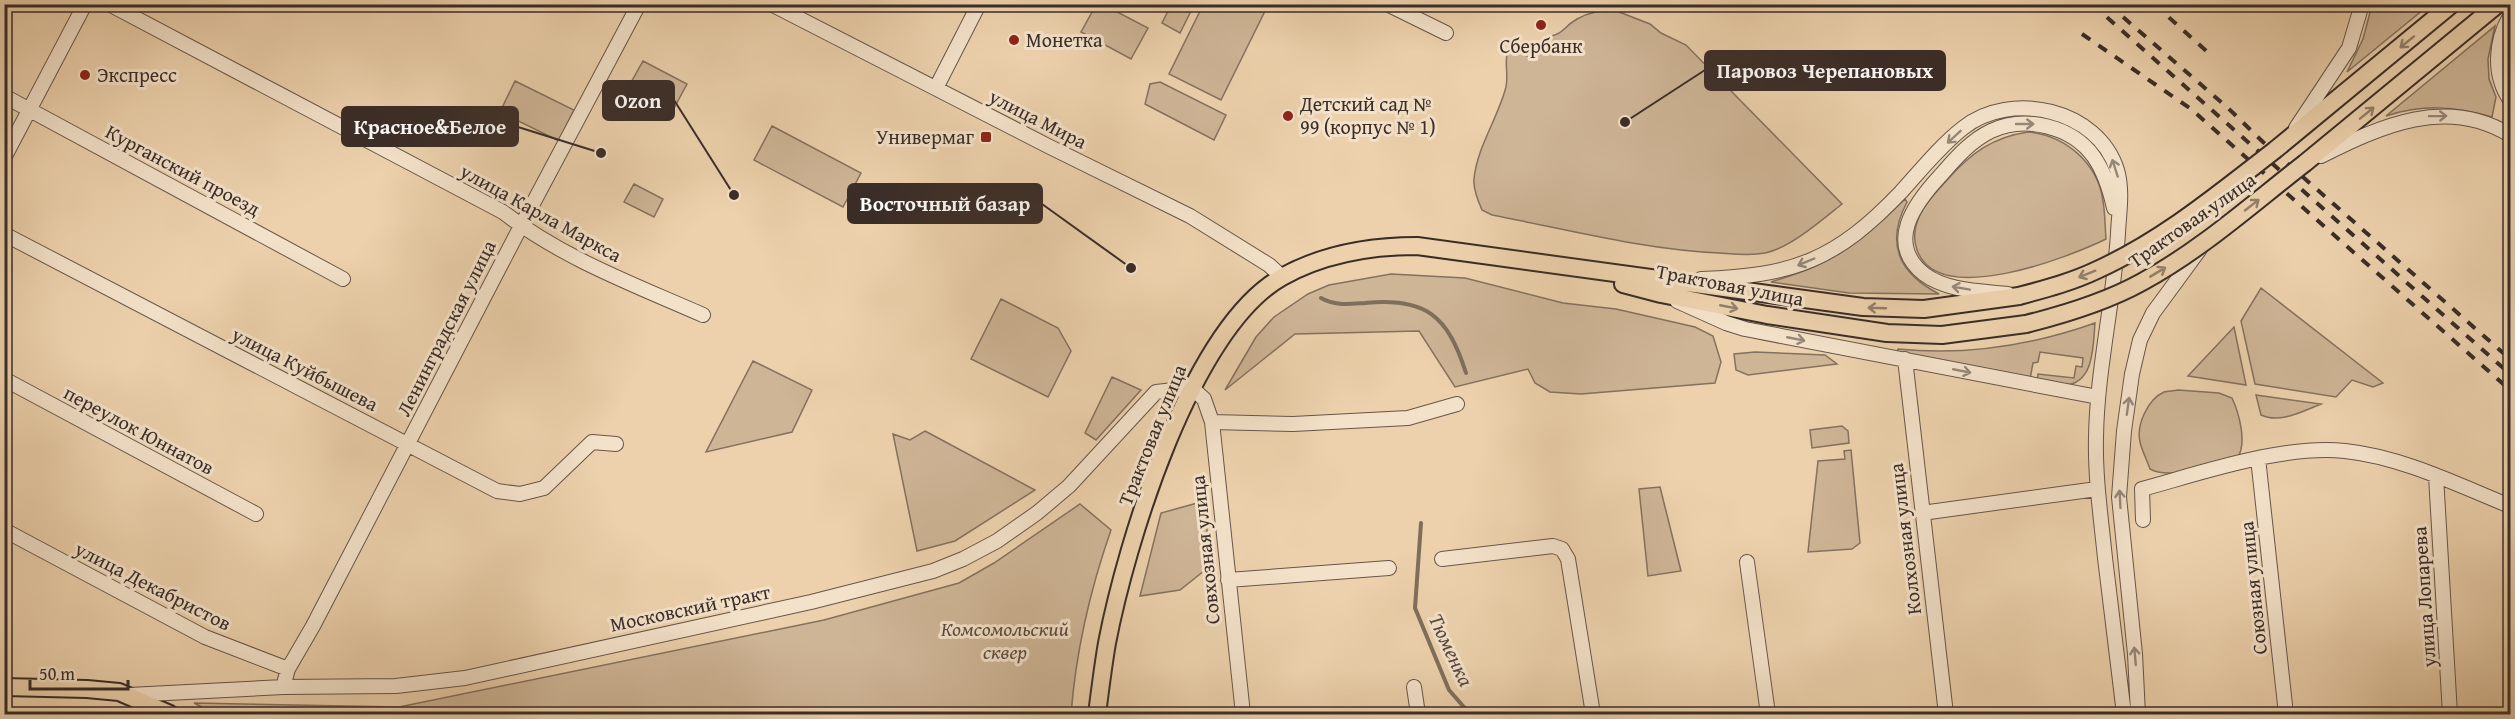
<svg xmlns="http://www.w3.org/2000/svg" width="2515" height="719" font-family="'Gentium Book Plus',serif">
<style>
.green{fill:#ceb596;stroke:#84715f;stroke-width:1.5}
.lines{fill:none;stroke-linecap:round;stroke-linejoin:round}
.stream{stroke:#806e5c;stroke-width:4}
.minor-casing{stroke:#665649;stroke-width:16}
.major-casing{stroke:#3a2d28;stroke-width:20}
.minor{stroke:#f3e1c9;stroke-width:14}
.major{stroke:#ecd1ac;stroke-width:16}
.rail{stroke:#3a2d28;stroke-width:4;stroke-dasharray:10 10;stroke-linecap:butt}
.major-bridge-casing{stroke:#3a2d28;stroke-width:20;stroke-linecap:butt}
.major-bridge{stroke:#ecd1ac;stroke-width:16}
.oneway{stroke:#937f6a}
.oneway2{stroke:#968778}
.poi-dot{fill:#8f2418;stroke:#f3e1c9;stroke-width:2}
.labels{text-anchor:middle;stroke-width:6;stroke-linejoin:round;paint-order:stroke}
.poi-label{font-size:20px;fill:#3a2d28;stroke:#f3e1c9;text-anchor:start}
.street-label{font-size:20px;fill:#3a2d28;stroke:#f3e1c9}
.park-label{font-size:20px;font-style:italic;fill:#58483e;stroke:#f3e1c9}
.water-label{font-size:21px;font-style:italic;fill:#57483e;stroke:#f3e1c9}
.leader{fill:none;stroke:#3a2d28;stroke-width:2}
.callout-dot{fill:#3a2d28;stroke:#f3e1c9;stroke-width:2}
.callout{fill:#3a2d28;stroke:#3a2d28;stroke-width:2}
.callout-label{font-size:21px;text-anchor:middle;font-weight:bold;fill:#fff}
</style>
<rect width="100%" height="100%" fill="#ecd1ac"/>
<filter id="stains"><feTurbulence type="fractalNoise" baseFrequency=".00333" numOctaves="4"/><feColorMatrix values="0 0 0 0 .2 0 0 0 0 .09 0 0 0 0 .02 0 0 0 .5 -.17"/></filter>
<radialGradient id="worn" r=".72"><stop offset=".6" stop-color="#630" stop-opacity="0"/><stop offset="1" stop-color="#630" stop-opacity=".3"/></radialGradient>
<path class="green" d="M1096 5H1104L1148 28 1131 59 1081 32Z
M1171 5H1194L1180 33 1162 23Z
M1203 5H1268L1221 100 1169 74Z
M2234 5H2297C2281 16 2252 7 2234 5Z
M2372 5H2429L2347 72 2363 39Z
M1614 10 1650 24 1661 33 1686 45 1842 204C1822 220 1790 248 1765 253 1750 256 1734 254 1719 253 1645 250 1565 229 1492 215L1482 210C1478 201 1473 189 1474 179 1477 147 1498 118 1506 87 1509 72 1503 60 1509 47L1533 59 1544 38C1567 33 1560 29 1577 19 1589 12 1600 11 1614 10Z
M2495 26 2488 59 2489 79 2496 97 2492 117C2455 106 2423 104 2386 116Z
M643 61 687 84 673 110 629 86Z
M515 81 574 110 559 141 500 112Z
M1160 82 1226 115 1214 140 1145 104 1150 84Z
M772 126 861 173 843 207 754 160Z
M2028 132C2065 135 2098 163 2103 201 2105 213 2105 226 2106 239 2069 257 1938 309 1917 250 1907 222 1930 198 1948 179 1971 153 1993 137 2028 132Z
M634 184 663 199 654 217 624 202Z
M1905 199 1907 202C1885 244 1899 273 1939 294L1849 293 1771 282C1789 276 1807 271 1824 262 1855 247 1880 223 1905 199Z
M1391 274 1465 278 1563 303 1616 309 1695 327 1713 336 1721 362 1715 383 1581 394 1550 392 1535 383 1528 369 1455 387 1419 331 1295 334 1225 390 1256 337 1274 317 1308 294 1329 285Z
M2261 288 2383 383 2373 387 2352 380 2336 397 2255 384 2241 321Z
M1001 299 1058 328 1071 351 1048 397 971 359Z
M2095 323C2093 344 2095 383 2065 385 2056 385 2046 382 2037 381L2038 374 2074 378 2076 366 2082 367 2083 358 2040 352 2038 362 2033 363 2030 379 1940 362 1937 359 1897 353 1898 349C1966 356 2030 346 2095 323Z
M2234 327 2246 385 2188 376Z
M1755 352 1825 355 1837 364 1748 375 1736 370 1734 354Z
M753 361 812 390 792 432 706 452Z
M1112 377 1141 390 1096 440 1085 433Z
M2178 390 2219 393 2232 398C2239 413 2247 442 2238 457 2215 463 2171 481 2150 469 2147 460 2142 451 2140 442 2136 425 2148 399 2164 392 2168 391 2174 391 2178 390Z
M2256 395 2321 404C2303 411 2280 424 2261 415Z
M1842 426 1848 431 1849 443 1812 448 1810 430Z
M925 431 1035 490 955 541 917 551 893 434 910 440Z
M1851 450 1860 543 1852 549 1808 552 1818 461 1845 459 1844 451Z
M1660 487 1681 571 1648 576 1639 489Z
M1201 502 1214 563 1180 590 1140 596 1161 513Z
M1080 504 1111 530C1090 590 1076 651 1071 714H215L194 703 399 707 824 620 959 583 994 563Z"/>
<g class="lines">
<path class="stream" d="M1321 298C1335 306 1349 304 1365 303 1426 297 1448 316 1466 373
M1421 523 1415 608 1449 690 1470 714"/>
<g class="minor-casing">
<path id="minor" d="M109 4 503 212C562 258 635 285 703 315
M771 4 1050 147 1190 216 1269 265 1282 277
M1387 4 1446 33
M2510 16C2495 42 2493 75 2510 100
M936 88 979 4
M4 96 343 279
M2296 128 2349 48 2362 4
M2321 156C2381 126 2446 96 2510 135
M4 158 85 4
M4 234 497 491 520 494 544 488 592 442 616 444
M1701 279C1794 276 1836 260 1901 192 1921 170 1940 146 1963 128 2011 90 2098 109 2117 170 2123 191 2119 212 2118 233 2114 301 2097 369 2096 437 2095 478 2101 518 2105 558 2111 610 2118 662 2124 714
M2008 294C1981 291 1946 291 1924 274 1885 243 1915 203 1940 176 1955 159 1970 141 1991 131 2025 115 2072 126 2094 157 2105 173 2110 190 2114 208
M1677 301 1726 323 1745 329 2098 397
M1905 359 1946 714
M4 379 256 514
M1212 422 1293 424 1408 418 1457 404
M2258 458 2286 714
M2436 476 2450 714
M1922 513 2097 489
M2143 520 2142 489C2201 473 2285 444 2345 451 2402 457 2458 485 2510 506
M4 530 205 637 288 669
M1442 559 1553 546 1562 549 1568 559 1593 714
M1747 562 1768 714
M1228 580 1389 568
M283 687 288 669 313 626 521 226 639 4
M1414 687 1418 714
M129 695 283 687 396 686 465 678 811 602 933 571 963 559 997 541 1037 513 1069 486 1156 392 1192 388 1204 399 1212 422 1243 714
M2138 714 2135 654 2119 497 2124 431 2132 374 2140 340 2153 313 2200 249"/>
</g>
<g class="major-casing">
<path id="major" d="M2275 150 2452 4
M2305 163 2498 4
M1623 284 1661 294 1767 315 1887 333 1942 335 2026 324
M4 687 87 689 119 692 170 714
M1097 714C1100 691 1103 666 1107 643 1126 544 1191 328 1282 277 1323 254 1370 246 1417 246L1863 307 1924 309 2019 296"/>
</g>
<use href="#minor" class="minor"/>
<use href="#major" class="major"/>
<path class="rail" d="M2092 4 2510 374
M2108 4 2228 108 2263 142 2510 359
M2154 4 2213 57
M2082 34 2191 109 2510 390"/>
<g class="major-bridge-casing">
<path id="major-bridge" d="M2019 296C2045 289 2072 282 2097 270 2163 240 2218 194 2275 150
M2026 324C2066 314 2106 302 2142 282 2201 250 2252 204 2305 163"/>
</g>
<use href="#major-bridge" class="major-bridge"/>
</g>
<defs><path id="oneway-shaft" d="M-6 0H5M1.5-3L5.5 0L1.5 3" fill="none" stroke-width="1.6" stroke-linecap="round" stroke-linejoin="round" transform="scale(1.5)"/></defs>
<g class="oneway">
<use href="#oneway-shaft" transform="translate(2407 42) rotate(141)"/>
<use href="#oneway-shaft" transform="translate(2367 113) rotate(-39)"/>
<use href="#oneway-shaft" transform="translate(2252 205) rotate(-38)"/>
<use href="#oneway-shaft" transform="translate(2158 272) rotate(-31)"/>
<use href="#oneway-shaft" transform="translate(2087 274) rotate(158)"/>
<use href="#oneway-shaft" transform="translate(1729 307) rotate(11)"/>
<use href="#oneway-shaft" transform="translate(1877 308) rotate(-178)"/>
</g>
<g class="oneway2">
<use href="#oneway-shaft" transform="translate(2438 116) rotate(-1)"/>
<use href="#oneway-shaft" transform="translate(2025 124)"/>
<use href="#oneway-shaft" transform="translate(1954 137) rotate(137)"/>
<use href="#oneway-shaft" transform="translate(2115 168) rotate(-108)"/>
<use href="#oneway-shaft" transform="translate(1806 262) rotate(157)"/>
<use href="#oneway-shaft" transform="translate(1961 288) rotate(-170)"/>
<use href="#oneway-shaft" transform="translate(1796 339) rotate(11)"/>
<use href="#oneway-shaft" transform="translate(1962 371) rotate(11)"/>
<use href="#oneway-shaft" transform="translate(2128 406) rotate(-82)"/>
<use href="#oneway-shaft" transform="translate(2120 499) rotate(-93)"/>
<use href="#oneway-shaft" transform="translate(2135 656) rotate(-95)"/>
</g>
<g class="poi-dot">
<circle cx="1541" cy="25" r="6"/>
<circle cx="1014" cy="40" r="6"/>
<circle cx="85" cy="75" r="6"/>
<circle cx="1288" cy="116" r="6"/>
<rect x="980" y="131" width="12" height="12" rx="3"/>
</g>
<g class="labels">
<g class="poi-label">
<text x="1026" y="47">Монетка</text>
<text x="1541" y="53" text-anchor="middle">Сбербанк</text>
<text x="97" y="82">Экспресс</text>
<text x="1300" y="111">Детский сад №<tspan x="1300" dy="23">99 (корпус № 1)</tspan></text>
<text x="974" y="144" text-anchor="end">Универмаг</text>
</g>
<g class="street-label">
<text transform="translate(1038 119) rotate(27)" y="7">улица Мира</text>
<text transform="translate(183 170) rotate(28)" y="7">Курганский проезд</text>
<text transform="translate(541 213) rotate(29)" y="7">улица Карла Маркса</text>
<text transform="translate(2192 220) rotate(-35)" y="7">Трактовая улица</text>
<text transform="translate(1730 285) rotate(11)" y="7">Трактовая улица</text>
<text transform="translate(446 328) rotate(-63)" y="7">Ленинградская улица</text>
<text transform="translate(305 369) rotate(27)" y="7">улица Куйбышева</text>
<text transform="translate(139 430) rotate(28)" y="7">переулок Юннатов</text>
<text transform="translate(1152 435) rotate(-68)" y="7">Трактовая улица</text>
<text transform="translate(1905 539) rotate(-97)" y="7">Колхозная улица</text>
<text transform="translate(1205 550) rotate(-96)" y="7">Совхозная улица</text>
<text transform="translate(153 586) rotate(27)" y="7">улица Декабристов</text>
<text transform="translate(2253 588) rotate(-96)" y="7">Союзная улица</text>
<text transform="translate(2424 597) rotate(-94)" y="7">улица Лопарева</text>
<text transform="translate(690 608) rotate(-12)" y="7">Московский тракт</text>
</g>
<g class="park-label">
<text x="1005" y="636">Комсомольский<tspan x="1005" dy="23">сквер</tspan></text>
</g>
<g class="water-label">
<text transform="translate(1451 650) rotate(65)" y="7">Тюменка</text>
</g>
</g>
<path class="leader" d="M1625 122L1705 70M734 195L674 100M601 153L518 127M1131 268L1042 204"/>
<g class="callout-dot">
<circle cx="1625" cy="122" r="6"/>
<circle cx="734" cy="195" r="6"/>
<circle cx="601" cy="153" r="6"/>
<circle cx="1131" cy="268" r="6"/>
</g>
<g class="callout">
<rect x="1705" y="51" width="240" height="39" rx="6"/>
<rect x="603" y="81" width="71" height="39" rx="6"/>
<rect x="342" y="107" width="176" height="39" rx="6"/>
<rect x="848" y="184" width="194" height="39" rx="6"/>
</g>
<g class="callout-label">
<text x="1825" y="78">Паровоз Черепановых</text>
<text x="638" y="108">Ozon</text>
<text x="430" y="134">Красное&amp;Белое</text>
<text x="945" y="211">Восточный базар</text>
</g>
<rect width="2515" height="719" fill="none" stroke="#ecd1ac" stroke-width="24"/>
<rect x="6" y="6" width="2503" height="707" fill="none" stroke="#3a2d28" stroke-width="3"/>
<rect x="12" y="12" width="2491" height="695" fill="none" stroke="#3a2d28" stroke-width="1.5"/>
<path d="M30 680v9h98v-9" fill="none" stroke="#3a2d28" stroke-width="3"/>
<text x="39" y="680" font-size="18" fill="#3a2d28" stroke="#f3e1c9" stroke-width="4.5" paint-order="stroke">50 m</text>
<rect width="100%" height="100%" filter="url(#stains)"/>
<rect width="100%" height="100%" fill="url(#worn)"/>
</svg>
